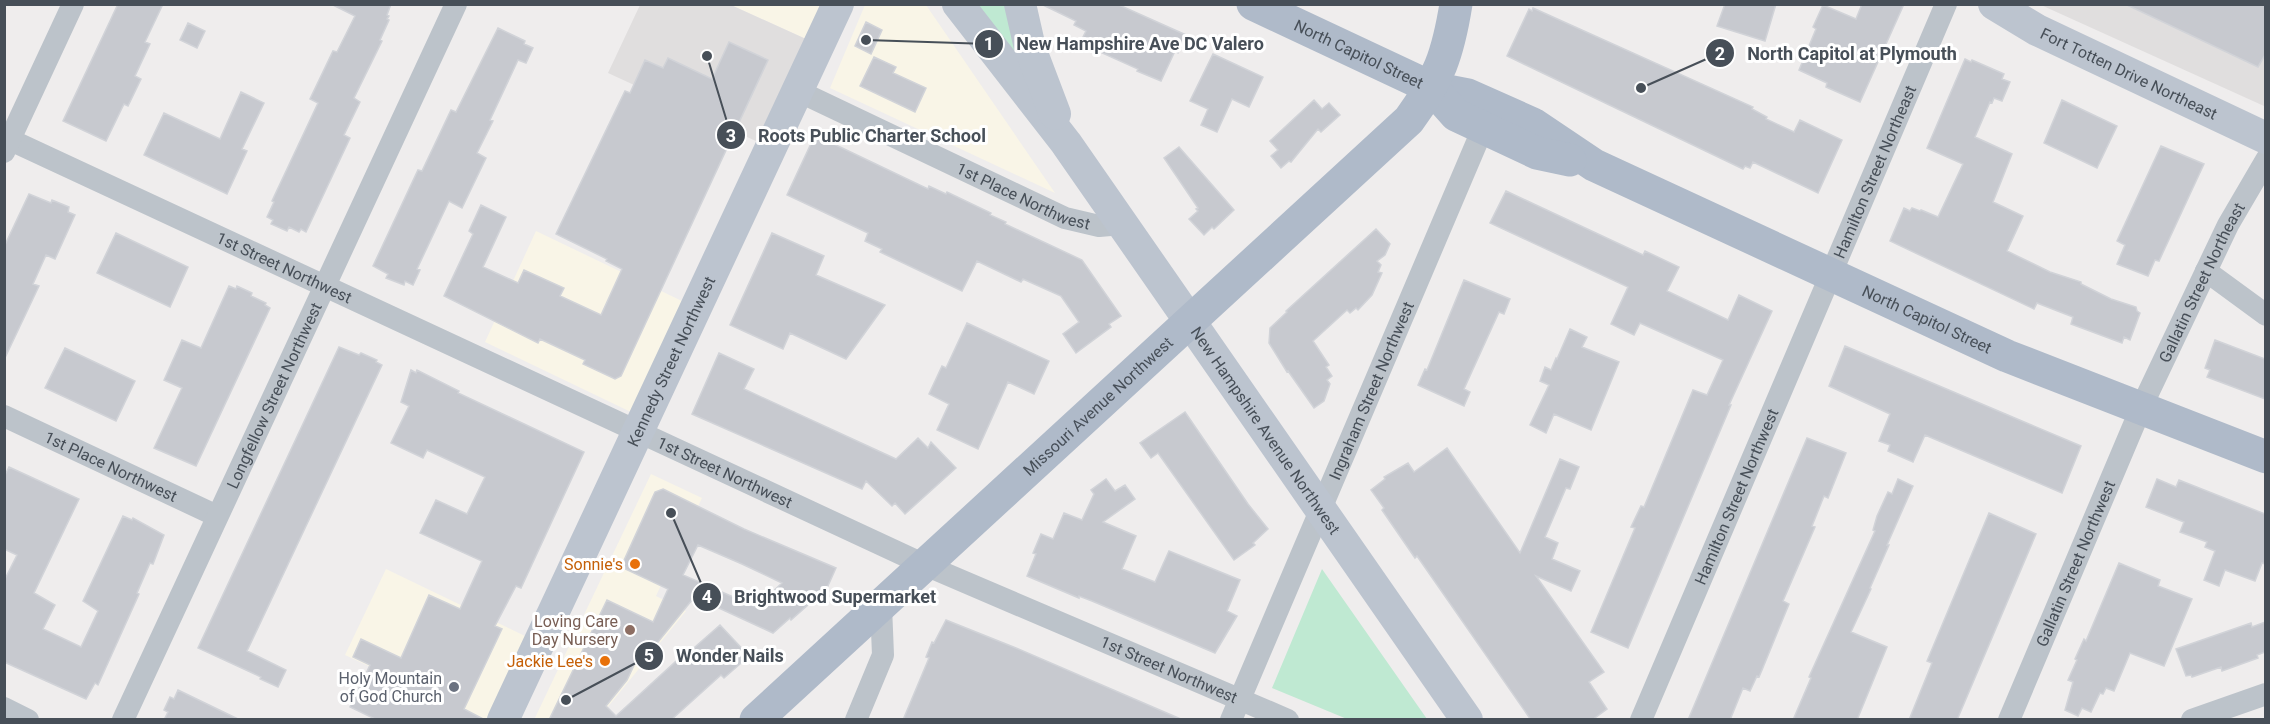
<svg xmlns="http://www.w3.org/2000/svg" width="2270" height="724" font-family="Roboto,sans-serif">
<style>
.commercial{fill:#f9f5e7}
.education{fill:#e0dede}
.green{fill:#bfe9d2}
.building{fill:#c7c9cf;stroke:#d1d3d8;stroke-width:1.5;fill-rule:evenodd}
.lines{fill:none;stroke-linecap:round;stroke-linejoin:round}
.street{stroke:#bcc3ca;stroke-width:22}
.secondary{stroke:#bcc4cf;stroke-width:32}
.primary{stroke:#afbac9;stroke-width:33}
.food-dot{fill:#e8710a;stroke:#fff;stroke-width:2}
.education-dot{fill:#8d6e63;stroke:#fff;stroke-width:2}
.worship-dot{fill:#6b7280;stroke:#fff;stroke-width:2}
.labels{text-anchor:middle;stroke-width:6;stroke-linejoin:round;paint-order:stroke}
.street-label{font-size:16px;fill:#474f58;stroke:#fff}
.food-label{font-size:16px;fill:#c56008;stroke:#fff;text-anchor:end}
.education-label{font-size:16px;fill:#785e54;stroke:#fff;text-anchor:end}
.worship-label{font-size:16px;fill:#5b616d;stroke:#fff;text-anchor:end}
.leader{fill:none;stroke:#474f58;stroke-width:2}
.callout-dot{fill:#474f58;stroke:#fff;stroke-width:2}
.mark-label{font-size:18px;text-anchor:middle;font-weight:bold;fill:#fff}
.callout-label{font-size:18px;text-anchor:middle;font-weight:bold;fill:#474f58;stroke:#fff;stroke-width:6;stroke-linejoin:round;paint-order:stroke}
</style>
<rect width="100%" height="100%" fill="#efeded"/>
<path class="commercial" d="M731 5H820L806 39Z
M865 5H926L1055 193 830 88Z
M536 231 682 301 633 413 485 342Z
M651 474 702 498 656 596 686 611 598 719 534 720Z
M386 569 525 636 488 719H483L345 655Z"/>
<path class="education" d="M640 5H731L806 39 758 142 608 73Z
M2041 5H2265V104L2264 106Z"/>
<path class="green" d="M970 5H1007L1026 78Z
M1322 569 1427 719H1347L1272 688Z"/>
<path class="building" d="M118 4H163L145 42 150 44 135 76 141 79 128 106 124 104 106 141 63 121Z
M331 4H391L387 15 389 16 387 19 389 20 380 40 382 41 354 98 360 102 344 135 350 138 306 232 301 229 299 232 289 227 287 231 271 224 273 220 267 217 274 202 272 201 318 103 310 99 333 51 337 52 355 16Z
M1041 4H1117L1186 35 1178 53 1175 51 1161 81 1137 71 1138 69 1080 43 1086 31 1074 25 1076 21Z
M1725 4H1776L1765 41 1717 26Z
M1862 4H1904L1860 102 1826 87 1827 83 1799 70 1816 29 1813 27 1823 5 1856 19Z
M2125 4H2265V55L2258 67Z
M1533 8 1753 107 1752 109 1767 117 1766 119 1794 132 1800 120 1842 140 1818 193 1753 162 1750 168 1745 166 1743 169 1507 56 1529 9 1532 11Z
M866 22 882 30 871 54 855 46Z
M188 23 205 31 197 48 180 40Z
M498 28 525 41 524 44 533 48 526 63 518 60 490 120 493 121 477 153 486 158 462 208 449 201 417 269 420 270 413 285 405 281 404 285 386 278 388 274 373 266 418 170 422 171 451 110 456 112Z
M729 42 768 60 621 376 615 379 583 364 585 360 540 339 538 343 444 296 473 234 469 231 481 205 506 217 483 267 518 283 524 270 564 288 560 296 601 315 622 269 606 261 607 259 556 234 625 91 630 93 645 60 663 68 668 58 712 79Z
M1213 54 1263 77 1249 107 1232 99 1217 132 1201 125 1208 109 1190 101Z
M874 57 896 67 893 73 926 88 915 112 860 86Z
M1965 59 1971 62 1972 60 2004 74 2002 79 2010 82 2002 101 1994 98 1992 103 1990 102 1975 137 2012 154 1993 202 2023 216 2007 251 2050 272 2081 282V284L2111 299 2136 307 2137 311 2140 313 2130 340 2124 337 2122 343 2071 324 2073 317 2037 303 2034 309 1890 241 1904 208 1910 211 1912 208 1920 211 1921 210 1938 217 1963 164 1927 148Z
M241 92 264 103 242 149 247 151 227 194 144 155 164 113 220 139Z
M1314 100 1322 109 1329 103 1340 115 1321 132 1318 129 1291 162 1289 161 1281 168 1271 156 1278 150 1270 141Z
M2062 100 2117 126 2097 168 2044 143Z
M815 135 928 189 929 186 946 194 947 192 991 213 990 215 1006 222 1005 224 1082 260 1121 316 1109 324 1111 327 1076 353 1063 334 1079 322 1061 296 1023 279 1021 282 977 261 962 291 880 252 882 249 865 241 868 233 787 195Z
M2161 146 2204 164 2159 261 2155 260 2148 276 2117 264 2125 245 2117 241Z
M1179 147 1234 210 1214 229 1212 227 1204 235 1189 219 1198 211 1196 209 1198 208 1164 158Z
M1506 191 1643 255 1645 251 1679 267 1667 291 1728 320 1739 295 1772 311 1729 405H1731L1628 648 1591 632 1635 528 1631 527 1641 506 1644 507 1693 390 1707 395 1723 360 1640 323 1634 335 1611 324 1628 287 1490 223Z
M29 194 51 203 52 200 69 207 68 212 75 215 55 259 46 255 33 284 39 286 4 360V247Z
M1376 229 1390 244 1385 255 1377 261 1381 265 1378 272 1382 273 1372 295 1358 310 1356 308 1350 313 1347 310 1313 341 1329 365 1326 367 1332 376 1327 380 1330 384 1324 401 1314 408 1288 371 1287 372 1269 343 1270 328 1287 312 1286 311Z
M116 233 188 267 170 307 97 273Z
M772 233 824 256 816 275 885 305 846 359 790 333 783 349 730 325Z
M1464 280 1510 299 1504 314 1499 312 1464 389 1470 392 1464 406 1418 385 1425 369 1427 370Z
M229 286 236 289 237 286 252 293 251 296 266 303 265 305 270 308 196 466 154 448 182 388 164 380 182 340 201 348Z
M967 323 1049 361 1034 394 1008 382 978 449 937 430 949 404 929 394 942 366 946 368Z
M1570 329 1587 337 1582 347 1619 362 1591 430 1554 414 1546 433 1530 425 1549 385 1540 381 1545 367 1551 370 1556 358 1557 359Z
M2215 340 2265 359V399L2207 377 2210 370 2205 368Z
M1845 346 2081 446 2062 493 1925 435 1913 462 1888 451 1890 445 1879 441 1890 414 1829 386Z
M339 347 359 355 361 353 377 360 376 362 382 365 247 651 286 670 278 687 260 679 261 677 198 648Z
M65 348 135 381 116 421 45 388Z
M719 353 754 369 744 389 896 459 918 438 928 448 931 442 956 468 905 514 895 503 892 506 866 481 862 489 692 414Z
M411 370 416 373 417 370 459 391 458 393 584 452 521 588 516 586 495 626 502 629 464 709 485 720H377L350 707 370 665 353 657 361 639 401 658 429 595 460 609 482 561 420 533 436 500 467 514 485 477 427 450 423 458 391 443 409 406 401 402Z
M1185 412 1248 504 1268 529 1253 543 1255 545 1234 560 1158 453 1151 458 1140 443Z
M1807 438 1846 453 1828 498 1824 496 1812 526 1815 527 1783 601 1789 604 1762 670 1759 677 1757 676 1750 691 1743 688 1730 720H1688Z
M1447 448 1520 553 1560 459 1579 467 1570 489 1566 488 1545 537 1558 543 1552 559 1580 571 1571 591 1536 576 1604 672 1589 682 1607 709 1592 720H1531L1417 556 1415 558 1382 510 1384 508 1371 490 1385 479 1384 477 1408 463 1414 472Z
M9 467 79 499 34 593 55 605 43 629 81 647 98 611 83 601 123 516 132 520 133 518 164 535 153 564 150 563 137 593 139 594 98 685 95 683 86 699 4 662V581L17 555 4 549V477Z
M1106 479 1115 491 1125 485 1135 499 1103 522 1136 536 1122 569 1155 582 1169 551 1240 580 1227 611 1237 616 1215 653 1092 601 1079 596V598L1027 576 1036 554 1033 553 1041 534 1053 539 1064 513 1082 520 1094 494 1091 490Z
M1898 479 1913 486 1887 545H1889L1870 588 1871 589 1851 632 1887 647 1857 720H1793L1811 678 1809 677 1875 531 1873 530 1877 516 1888 492 1892 494Z
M2157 479 2176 487 2179 480 2265 514V564L2262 563 2255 581 2225 570 2219 586 2204 580 2215 551 2205 547 2207 542 2180 532 2184 522 2146 507Z
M663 489 744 529 836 568 827 588 791 620 790 618 773 633 695 597 701 605 692 600 654 647 646 640 627 680 606 706 616 716 685 653 687 654 720 625 749 656 724 678 721 675 671 720H549L607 600 653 622 668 589 621 567 655 492ZM698 545 742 564 782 583 756 607 683 575Z
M1989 513 2036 534 1957 720H1909L1932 663 1927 661Z
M2119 563 2160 580 2158 586 2192 599 2164 666 2130 653 2114 691 2106 688 2103 694 2100 693 2091 712 2082 708 2078 716 2065 710 2073 682 2068 680 2077 660 2075 659 2084 639 2086 641Z
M946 620 1016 648 1183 720H903L929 658 926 657 932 642 934 643Z
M2265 622V652L2257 655 2258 658 2222 671 2221 667 2192 677 2191 675 2186 676 2176 649 2251 623 2252 627Z
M178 690 207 704 240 720H164L168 712 164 710 170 697 174 699Z"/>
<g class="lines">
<g class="street">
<path id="s1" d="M798 91 1065 218 1099 226 1122 224"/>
<path id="s2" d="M4 137 925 565 1288 720"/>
<path d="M4 152 73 4"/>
<path d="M2206 271 2266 315"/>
<path id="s3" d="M4 416 217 516"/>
<path d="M4 708 28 720"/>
<path id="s4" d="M123 720 456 4"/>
<path d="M856 720 883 655 881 606"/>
<path id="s5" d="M1231 720 1483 128"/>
<path id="s6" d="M1641 720 1946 4"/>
<path id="s7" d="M2009 720 2141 408 2228 225 2266 160"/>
<path d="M2192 720 2266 694"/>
</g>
<g class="secondary">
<path id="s8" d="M958 4 1066 143 1467 720"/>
<path d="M1020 4 1030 48 1055 114"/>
<path id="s9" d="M1994 4 2037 30 2266 138"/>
<path id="s10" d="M503 720 838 4"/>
</g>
<g class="primary">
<path id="s11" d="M1253 4 1432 88 1468 95 1533 124 1594 165 2007 356 2266 457"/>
<path d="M1432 88 1456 115 1537 153 1570 160"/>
<path id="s12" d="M756 720 1409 120C1439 79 1448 54 1456 4"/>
</g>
</g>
<g class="food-dot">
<circle cx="635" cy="564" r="6"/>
<circle cx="605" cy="661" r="6"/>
</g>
<circle class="education-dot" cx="630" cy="630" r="6"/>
<circle class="worship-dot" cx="454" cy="687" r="6"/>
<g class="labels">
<g class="street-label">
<text dy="6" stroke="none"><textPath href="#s11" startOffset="117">North Capitol Street</textPath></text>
<text dy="6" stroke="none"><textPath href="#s9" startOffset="152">Fort Totten Drive Northeast</textPath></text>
<text dy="6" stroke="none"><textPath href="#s6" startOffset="596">Hamilton Street Northeast</textPath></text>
<text dy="6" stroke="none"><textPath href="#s1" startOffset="249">1st Place Northwest</textPath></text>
<text dy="6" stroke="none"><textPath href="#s2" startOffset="309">1st Street Northwest</textPath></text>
<text dy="6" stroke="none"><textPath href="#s7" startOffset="478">Gallatin Street Northeast</textPath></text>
<text dy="6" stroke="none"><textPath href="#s11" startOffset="746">North Capitol Street</textPath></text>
<text dy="6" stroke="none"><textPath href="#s10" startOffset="396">Kennedy Street Northwest</textPath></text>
<text dy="6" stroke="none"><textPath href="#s5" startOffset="358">Ingraham Street Northwest</textPath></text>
<text dy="6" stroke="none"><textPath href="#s4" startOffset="358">Longfellow Street Northwest</textPath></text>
<text dy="6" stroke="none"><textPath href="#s12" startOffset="464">Missouri Avenue Northwest</textPath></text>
<text dy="6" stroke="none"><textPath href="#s8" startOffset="526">New Hampshire Avenue Northwest</textPath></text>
<text dy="6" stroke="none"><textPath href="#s3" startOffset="118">1st Place Northwest</textPath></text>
<text dy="6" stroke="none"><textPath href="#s2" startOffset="795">1st Street Northwest</textPath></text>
<text dy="6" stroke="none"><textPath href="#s6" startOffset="243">Hamilton Street Northwest</textPath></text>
<text dy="6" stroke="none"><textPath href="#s7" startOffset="170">Gallatin Street Northwest</textPath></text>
<text dy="6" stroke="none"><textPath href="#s2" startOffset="1281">1st Street Northwest</textPath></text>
</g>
<g class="food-label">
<text x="623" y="570">Sonnie's</text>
<text x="593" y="667">Jackie Lee's</text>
</g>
<g class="education-label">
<text x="618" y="627">Loving Care<tspan x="618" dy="18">Day Nursery</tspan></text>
</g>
<g class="worship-label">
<text x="442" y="684">Holy Mountain<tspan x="442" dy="18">of God Church</tspan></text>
</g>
</g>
<path class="leader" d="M866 40L989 44M1641 88L1720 53M707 56L731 135M671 513L707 597M566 700L649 656"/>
<g class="callout-dot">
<circle cx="866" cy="40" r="6"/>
<circle cx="1641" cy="88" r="6"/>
<circle cx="707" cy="56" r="6"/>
<circle cx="671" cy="513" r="6"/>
<circle cx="566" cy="700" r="6"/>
<circle cx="989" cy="44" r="15"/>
<circle cx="1720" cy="53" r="15"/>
<circle cx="731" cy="135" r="15"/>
<circle cx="707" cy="597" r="15"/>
<circle cx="649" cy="656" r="15"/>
</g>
<g class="mark-label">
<text x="989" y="50">1</text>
<text x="1720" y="60">2</text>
<text x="731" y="142">3</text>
<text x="707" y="603">4</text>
<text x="649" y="662">5</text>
</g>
<g class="callout-label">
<text x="1140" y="50">New Hampshire Ave DC Valero</text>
<text x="1852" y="60">North Capitol at Plymouth</text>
<text x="872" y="142">Roots Public Charter School</text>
<text x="835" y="603">Brightwood Supermarket</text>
<text x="730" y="662">Wonder Nails</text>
</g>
<rect width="2270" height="724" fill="none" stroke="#474f58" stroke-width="12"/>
</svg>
